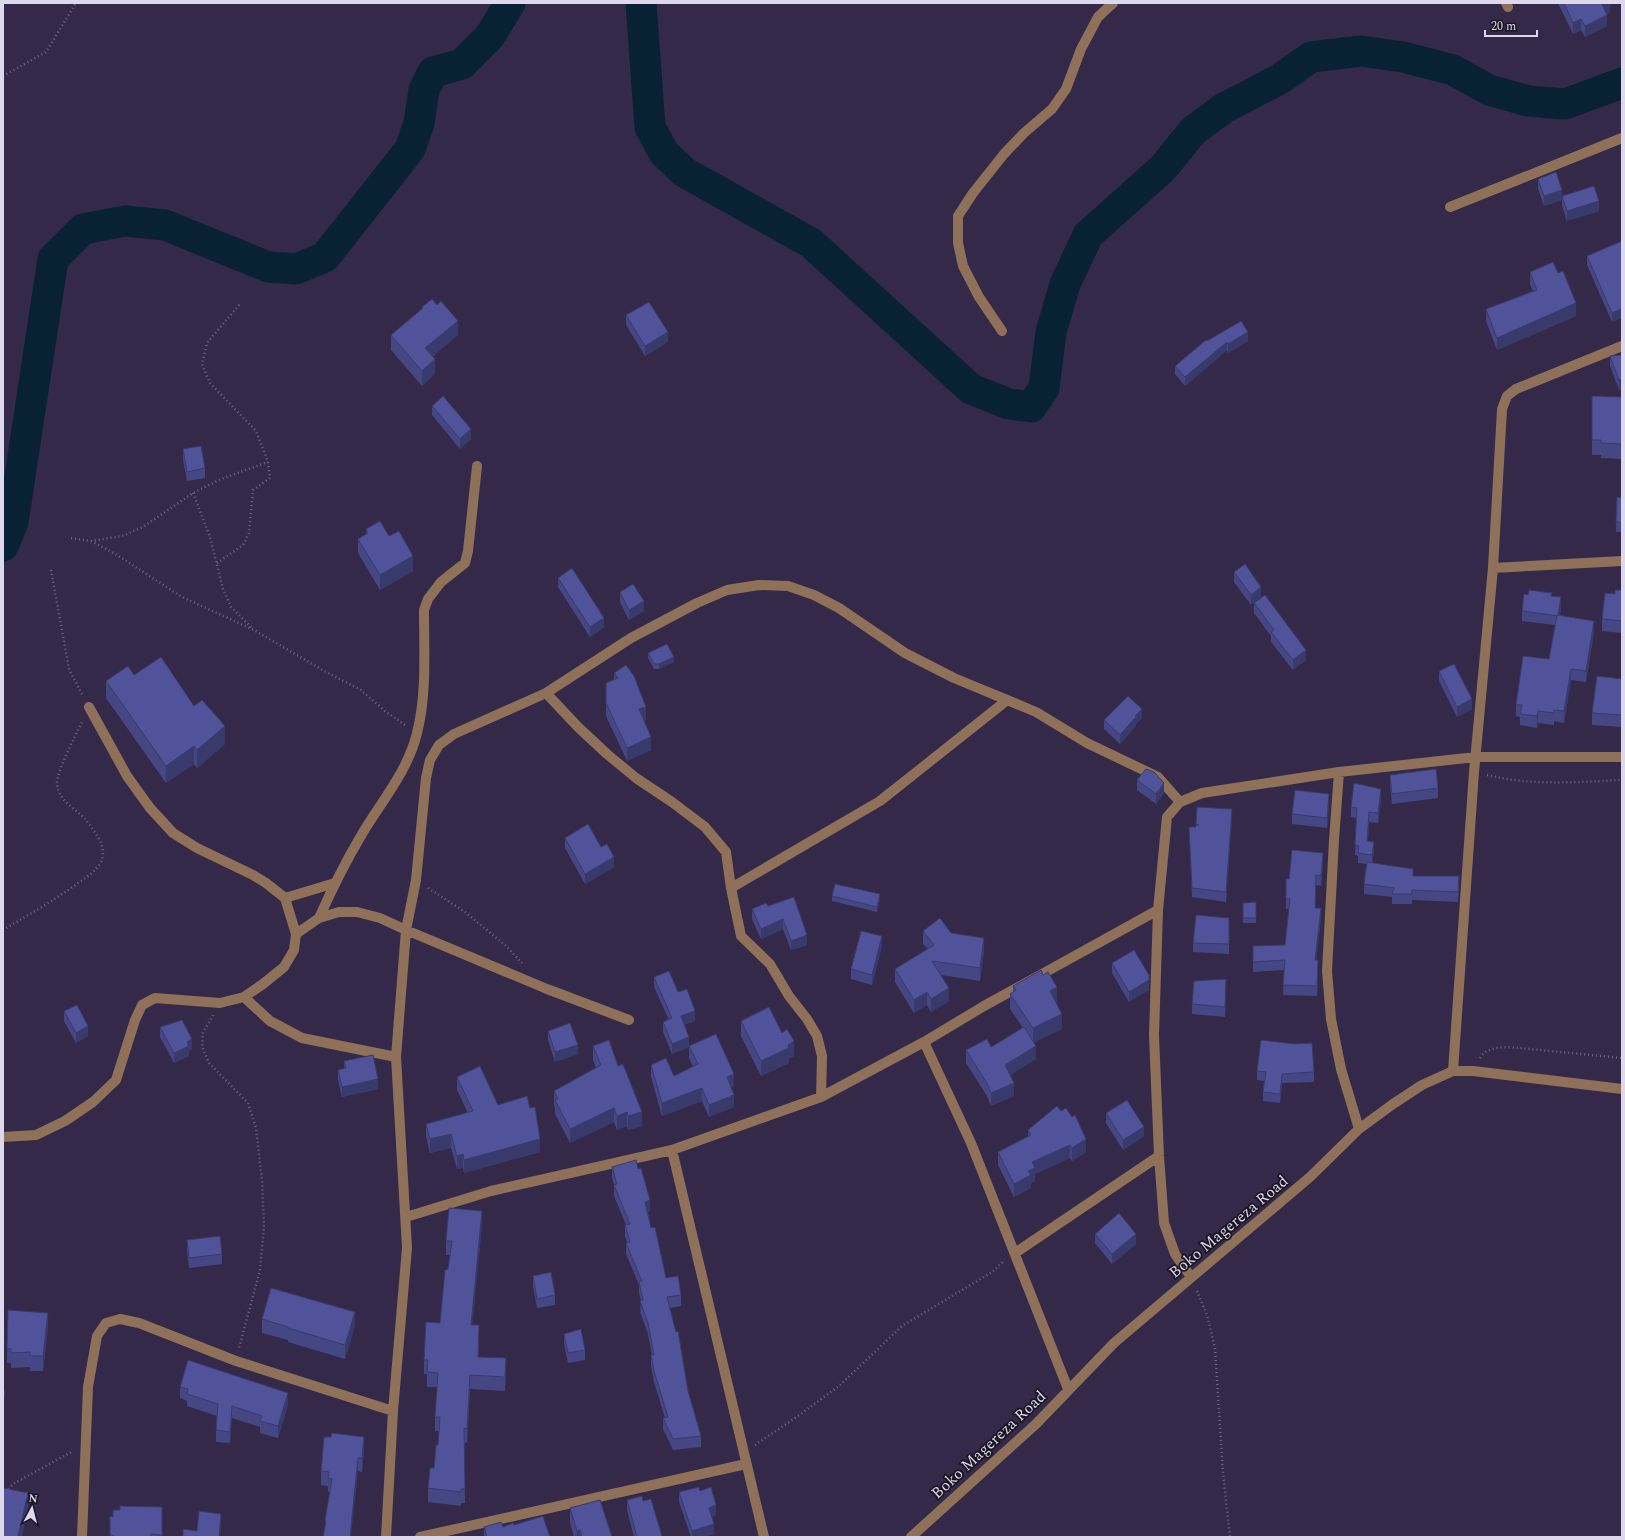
<svg xmlns="http://www.w3.org/2000/svg" width="1625" height="1540" font-family="Spectral,serif">
<style>
.lines{fill:none;stroke-linecap:round;stroke-linejoin:round}
.river{stroke:#082233;stroke-width:31}
.path{stroke:#706782;stroke-width:2.5;stroke-dasharray:1 3;stroke-linecap:butt}
.minor{stroke:#8f715a;stroke-width:10}
.wall{fill:#454784}
.shaded-wall{fill:#383a6b}
.building{fill:#505399;stroke:#383a6b}
.labels{text-anchor:middle;stroke-width:3.5;stroke-linejoin:round;paint-order:stroke}
.street-label{font-size:16px;fill:#ded8ec;stroke:#1a1523}
</style>
<rect width="100%" height="100%" fill="#342948"/>
<g class="lines">
<path class="river" d="M641 3 650 127 664 153 684 172 811 243 971 389 1009 404 1031 407 1044 388 1051 332 1065 284 1088 235 1163 168 1193 131 1224 108 1280 79 1311 57 1361 51 1403 57 1453 70 1489 90 1528 101 1565 104 1622 83
M3 546 13 522 53 259 83 229 125 221 165 225 268 267 296 269 325 257 410 149 419 123 424 90 433 72 462 64 490 36 510 3"/>
<path class="path" d="M3 76 46 52 76 3
M193 493 210 537 223 589 231 607 252 628
M71 538 91 541 122 536 143 527 193 493 221 479 268 462
M91 541 117 555 182 597 254 630 326 672 361 690 385 711 405 725
M217 563 243 545 249 533 253 490 270 478 268 462 256 431 210 383 202 364 207 343 240 304
M51 570 69 669 83 696
M1487 775C1531 786 1577 782 1622 780
M428 888 465 912 505 945 522 963
M3 930C28 915 55 900 78 883 84 879 90 875 95 870 99 866 103 860 103 854 104 842 92 828 85 819 75 808 59 802 57 784 56 772 76 735 82 722
M213 1015 203 1033 202 1047 209 1063 248 1103 256 1128 262 1180 264 1227 260 1270 239 1348
M1480 1058C1487 1045 1508 1047 1520 1048L1622 1058
M1197 1291 1207 1315 1215 1348 1223 1473 1230 1537
M755 1445 798 1416 839 1386 902 1326 992 1272 1004 1261
M3 1495 13 1484 73 1451"/>
<path class="minor" d="M1506 3 1508 7
M1450 207 1622 138
M1002 331 979 297 963 266 958 243V216L973 193 1004 154 1024 133 1052 109 1066 89 1081 49 1098 17 1113 3
M1493 568 1622 561
M546 693 578 727 607 754 636 778 672 802 705 827 726 852 731 888 741 936 770 964 789 996 807 1019 817 1036 822 1056 821 1097
M1339 772 1334 840 1327 971 1331 1019 1341 1069 1359 1129
M731 888 880 801 1006 701
M285 898 335 883
M319 918C332 889 346 861 362 834 381 802 408 771 417 733 427 694 424 650 424 610L428 599 441 582 465 563 468 551 477 466
M296 934 319 918 339 912H357L380 918 406 930 547 989 629 1020
M244 997 270 1021 302 1038 396 1057
M924 1042 971 1143 1068 1389
M1453 1071 1474 772 1493 568 1502 409 1507 396 1516 389 1622 346
M3 1137 36 1135 65 1121 93 1102 116 1080 135 1020 142 1005 155 998 220 1003 244 997 263 984 284 967 294 950 296 934 285 898 266 883 253 875 197 848 173 833 150 808 127 776 89 707
M672 1150 764 1537
M406 1217 491 1191 672 1150 821 1097 924 1042 984 1006 1158 910
M1015 1253 1159 1156
M1191 1277 1175 1254 1164 1223 1159 1156 1154 1035 1158 910 1167 817 1180 802 1202 793 1339 772 1476 757H1622
M82 1537 88 1387 97 1336 106 1323 120 1319 139 1323 236 1361 393 1411
M386 1537 393 1411 407 1248 396 1057 406 930 416 880 426 778 430 760 439 745 454 734 546 693 631 638 697 603 727 590 759 585 788 586 814 595 839 608 905 653 954 678 1036 712 1087 743 1158 777 1180 802
M420 1537 746 1464
M911 1537 1036 1424 1114 1343 1310 1177 1359 1129 1393 1104 1422 1085 1453 1071H1473L1622 1089"/>
</g>
<path class="wall" d="M1558 3H1610V12L1607 14V26L1585 37 1581 30 1573 34Z
M1538 179 1562 200 1544 206 1538 189Z
M1562 196 1599 211 1567 221 1562 206Z
M1622 241 1612 322 1587 265V256Z
M1530 272 1576 316 1497 350 1486 321V309L1533 291 1530 284Z
M437 305 458 335 433 356 435 374 422 386 391 350V335L422 310V307Z
M626 315 668 342 645 356 626 325Z
M1207 341H1248L1228 353 1227 350 1185 386 1175 374V366Z
M1622 355V389L1619 390 1610 366V356Z
M1592 396 1622 397V459L1601 458V455H1592Z
M432 406 471 439 460 449 432 415Z
M183 449 205 468V478L187 481 183 459Z
M1617 497 1622 498V532H1616Z
M366 529 389 536 413 571 380 590 358 553V539L366 534Z
M1234 572 1261 597 1251 605 1234 582Z
M558 578 604 627 590 637 558 587Z
M1622 590V633L1602 631V619L1615 594Z
M620 592 644 611 629 620 620 602Z
M1552 596 1561 607 1560 616 1594 632 1586 682 1571 680 1564 723 1554 721V725L1538 723 1537 728 1520 725V717L1516 716V705L1549 659 1555 625 1522 621V611Z
M1254 603 1306 660 1293 670 1271 642V636L1254 613Z
M648 653 674 662 659 669H654L648 658Z
M1439 671 1472 709 1457 717 1439 681Z
M614 673 646 720 644 721 651 750 627 761 606 716V683L614 680Z
M134 675 194 706 225 744 197 768 194 764 166 783 106 698V681Z
M1622 679V727L1592 725V713Z
M1142 718 1136 724V726L1120 744 1104 729V720Z
M1390 775 1438 788V798L1392 804 1390 785Z
M1137 780 1164 793 1156 804 1137 790Z
M1381 799 1378 823 1369 822 1368 841 1374 851 1372 863 1413 876 1459 886 1458 902 1412 900V904H1392V897L1364 894V884L1366 864 1358 863V856L1355 855 1356 818 1351 817V807Z
M1329 804 1327 828 1292 824V814Z
M1197 807 1232 818 1226 902 1192 897 1189 827H1196Z
M565 838 601 847 614 867 585 884 565 848Z
M1323 863 1321 886 1316 885 1315 908 1321 918 1316 960 1318 970 1317 996 1283 995 1284 970 1253 972V946L1285 945 1289 909H1286V879H1289Z
M832 896 880 899 877 912 832 901Z
M794 897 807 945 791 950 783 929 761 939 752 919V909L768 906Z
M1256 902V923H1243V903Z
M1229 918V954L1193 952V943Z
M923 931 951 933 984 951 980 981 941 975 949 1001 931 1012 927 1005 914 1013 895 982V969L928 949 923 944Z
M882 946 872 985 851 979V969Z
M1112 963 1149 990 1129 1002 1112 973Z
M654 977 678 992 695 1021 684 1025 689 1047 672 1054 663 1032V1022L669 1020 654 987Z
M1013 986 1057 1002H1056L1062 1029 1034 1042 1036 1059 1010 1075 1014 1096 991 1106 987 1096 966 1063V1050L991 1047 1023 1028 1010 1009V994L1013 992Z
M1226 989 1225 1017 1192 1014V1004Z
M64 1011 88 1036 76 1043 64 1021Z
M741 1021 782 1033 794 1056 789 1058V1063L761 1076 741 1036Z
M160 1027 192 1049 189 1051V1056L174 1063 160 1037Z
M548 1031 578 1054 555 1062 548 1040Z
M1295 1044 1314 1072V1082L1282 1083 1280 1103 1263 1101V1092L1264 1081 1257 1080V1071Z
M593 1046 618 1066 642 1126 628 1130 627 1126 617 1130 614 1122 570 1143 555 1114V1107L554 1105V1091L596 1068 593 1060Z
M689 1046 734 1086 731 1087 734 1107 709 1117 702 1101 662 1116 651 1077V1065L674 1076 693 1067 689 1058Z
M344 1061 378 1089 342 1097 338 1080V1070L344 1069Z
M457 1077 498 1105 540 1152 464 1173 463 1168 457 1169 451 1148 430 1153 426 1137V1124L468 1113 457 1090Z
M1057 1106 1086 1152 1072 1161 1070 1158 1035 1174V1181L1031 1183V1188L1014 1197 998 1165V1152L1028 1136V1130Z
M1106 1113 1144 1136 1123 1150 1106 1123Z
M612 1167 650 1211 648 1212 651 1228 666 1278 681 1295V1306L670 1308 688 1391 701 1436V1447L673 1450 663 1429V1418H665L654 1382 651 1366V1355H652L648 1334 640 1312 641 1301 639 1293V1285L626 1254V1243H627L625 1236V1225H626L614 1196V1185L612 1178Z
M482 1225 472 1325 479 1339 478 1357 506 1372 505 1391 470 1389 467 1443 464 1442 465 1503H461V1506L428 1502V1488L434 1468 438 1445 439 1431H435V1417L437 1387H427V1374H424V1360L440 1323 450 1255H446V1241Z
M1095 1234 1136 1244 1112 1264 1095 1243Z
M187 1240 222 1254V1264L189 1268 187 1250Z
M533 1276 555 1295V1305L537 1308 533 1286Z
M8 1310 48 1327 43 1371H30V1367L11 1368V1363H7Z
M262 1319 355 1326 345 1359 288 1342V1340L262 1333Z
M564 1334 585 1350V1360L568 1363 564 1344Z
M180 1387 288 1405 278 1438 260 1433V1427L232 1418 230 1443 216 1442V1430L217 1416 187 1406V1401L180 1398Z
M364 1450 362 1472 358 1471 325 1527V1520L330 1492H328V1486L321 1485V1471Z
M700 1491 716 1515 712 1517 714 1534 704 1537H691L679 1502V1492Z
M627 1500 643 1501 662 1537H634L627 1510Z
M162 1507V1537H110V1516L113 1517 120 1510Z
M570 1508 612 1537H574L570 1523Z
M514 1525 550 1537H484V1527H503Z"/>
<path class="shaded-wall" d="M1605 3H1610V12L1602 16V4Z
M1607 15V26L1585 37V26Z
M1581 19V30L1573 34V23Z
M1562 190V200L1544 206V196Z
M1599 201V211L1567 221V211Z
M1576 303V316L1497 350V338Z
M1622 309V318L1612 322V313Z
M458 321V335L425 362V348Z
M668 332V342L645 356V346Z
M1248 332V341L1228 353V344Z
M1227 342V350L1185 386V377Z
M435 359V374L422 386V371Z
M1622 379V389L1619 390V380Z
M471 429V439L460 449V439Z
M413 556V571L380 590V575Z
M1261 587V597L1251 605V595Z
M1561 597V607L1558 626V616Z
M644 601V611L629 620V610Z
M604 618V627L590 637V627Z
M1594 621V632L1586 682V671Z
M1306 650V660L1293 670V660Z
M674 657V662L659 669V664Z
M1571 669V680L1564 723V711Z
M1472 699V709L1457 717V707Z
M646 707V720L639 723V709Z
M1142 709V718L1136 724V726L1120 744V735Z
M1538 711V723L1537 728V716Z
M225 726V744L197 768V750Z
M651 737V750L627 761V748Z
M194 746V764L166 783V766Z
M1164 783V793L1156 804V794Z
M1381 789V799L1378 823V813Z
M1329 794V804L1327 828V818Z
M1232 809V818L1226 902V892Z
M1369 812V822L1367 851V841Z
M1374 842V851L1372 865V855Z
M1323 853V863L1321 886V876Z
M614 857V867L585 884V874Z
M1459 876V886L1458 902V892Z
M880 894V899L877 912V907Z
M1321 908V918L1315 970V960Z
M783 919V929L761 939V929Z
M807 935V945L791 950V941Z
M882 936V946L872 985V975Z
M984 938V951L980 981V968Z
M1318 960V970L1317 996V986Z
M1149 975V990L1129 1002V992Z
M1226 979V989L1225 1017V1007Z
M1057 987V1002L1050 1006V991Z
M949 988V1001L931 1012V999Z
M927 992V1005L914 1013V1000Z
M695 1011V1021L681 1026V1016Z
M1062 1014V1029L1033 1043V1028Z
M88 1026V1036L76 1043V1033Z
M689 1037V1047L672 1054V1044Z
M192 1039V1049L189 1051V1056L174 1063V1053L187 1042Z
M794 1041V1056L789 1058V1063L761 1076V1061Z
M578 1045V1054L555 1062V1052Z
M1036 1046V1059L1005 1078V1065Z
M734 1074V1086L727 1089V1077Z
M1282 1074V1083L1280 1103V1094Z
M378 1079V1089L342 1097V1087Z
M1014 1083V1096L991 1106V1093Z
M702 1088V1101L662 1116V1103Z
M734 1095V1107L709 1117V1105Z
M614 1108V1122L570 1143V1129Z
M627 1112V1126L617 1130V1116Z
M642 1112V1126L628 1130V1116Z
M1144 1127V1136L1123 1150V1140Z
M451 1134V1148L430 1153V1139Z
M540 1139V1152L464 1173V1160Z
M1086 1139V1152L1072 1161V1148Z
M1070 1145V1158L1035 1174V1181L1031 1183V1188L1014 1197V1184L1028 1171 1032 1162Z
M463 1154V1168L457 1169V1156Z
M650 1200V1211L645 1213V1202Z
M482 1211V1225L471 1339V1325Z
M1136 1234V1244L1112 1264V1254Z
M355 1312V1326L345 1359V1345Z
M48 1313V1327L43 1371V1356Z
M479 1325V1339L478 1371V1357Z
M506 1358V1372L505 1391V1377Z
M470 1375V1389L467 1443V1429Z
M5 1391V1396L3 1402V1397Z
M288 1393V1405L278 1438V1426Z
M232 1406V1418L230 1443V1432Z
M364 1437V1450L362 1472V1458Z
M358 1458V1471L351 1537H350Z
M28 1493V1509L22 1537H18Z
M716 1505V1515L709 1518V1508Z
M221 1514V1528L220 1537H219Z
M714 1524V1534L704 1537H692V1531Z
M580 1530V1537H577V1531Z"/>
<path class="building" d="M1564 3H1605L1602 4 1607 15 1585 26 1581 19 1573 23Z
M1556 172 1562 190 1544 196 1538 179Z
M1594 186 1599 201 1567 211 1562 196Z
M1622 241V309L1612 313 1587 256Z
M1553 262 1558 273 1563 271 1576 303 1497 338 1486 309 1537 290 1530 272Z
M432 299 437 305 441 301 458 321 425 348 435 359 422 371 391 335 423 308 422 307Z
M649 302 668 332 645 346 626 315Z
M1241 321 1248 332 1228 344 1227 342 1185 377 1175 366 1206 340 1207 341Z
M1622 355V379L1619 380 1610 356Z
M443 396 471 429 460 439 432 406Z
M1592 396 1622 397V444L1601 443V440H1592Z
M201 446 205 468 187 472 183 449Z
M1617 497 1622 498V522H1616Z
M380 521 389 536 399 531 413 556 380 575 358 539 368 533 366 529Z
M1245 564 1261 587 1251 595 1234 572Z
M572 568 604 618 590 627 558 578Z
M633 584 644 601 629 610 620 592Z
M1529 590 1552 593 1551 596 1561 597 1558 616 1522 611 1524 594 1528 595Z
M1615 590H1622V621L1602 619 1605 593 1615 594Z
M1265 595 1306 650 1293 660 1271 632 1274 630 1254 603Z
M1557 615 1594 621 1586 671 1571 669 1564 711 1554 710V713L1538 711 1537 716 1520 714 1522 705H1516L1523 656 1549 659Z
M667 644 674 657 659 664H654L648 653Z
M161 657 194 706 202 700 225 726 197 750 194 746 166 766 106 681 128 666 134 675Z
M1454 664 1472 699 1457 707 1439 671Z
M626 665 634 676 646 707 639 709 651 737 627 748 606 703V683L618 678 614 673Z
M1597 676 1622 679V715L1592 713Z
M1128 696 1142 709 1135 716 1136 717 1120 735 1104 720Z
M1146 769 1154 772 1164 783 1156 794 1137 780Z
M1436 769 1438 788 1392 794 1390 775Z
M1354 783 1381 789 1378 813 1369 812 1367 841 1374 842 1372 855 1358 853 1359 846 1355 845 1357 808 1351 807Z
M1295 790 1329 794 1327 818 1292 814Z
M1197 807 1232 809 1226 892 1192 888 1189 827H1196V825H1199L1196 824Z
M588 824 601 847 607 844 614 857 585 874 565 838Z
M1292 850 1323 853 1321 876 1316 875 1315 908H1321L1315 960H1318L1317 986 1283 985 1285 960 1253 962V946L1285 945 1290 899H1286V879H1289Z
M1367 862 1413 869V876H1459L1458 892 1412 890V894H1392L1394 888 1364 884Z
M835 884 880 894 877 907 832 896Z
M794 897 807 935 791 941 783 919 761 929 752 909 766 903 768 906Z
M1256 902V918H1243V903Z
M1196 915 1229 918V944L1193 943Z
M940 918 951 933 984 938 980 968 932 961 949 988 931 999 927 992 914 1000 895 969 934 945 923 931Z
M861 931 882 936 872 975 851 969Z
M1134 950 1149 975V980L1129 992 1112 963Z
M1041 970 1043 975 1048 972 1057 987 1050 991 1062 1014 1033 1028 1010 994 1016 990 1013 986Z
M669 971 678 992 687 989 695 1011 681 1016 689 1037 672 1044 663 1022 672 1018 654 977Z
M1226 979 1225 1007 1192 1004 1194 981Z
M77 1005 88 1026 76 1033 64 1011Z
M769 1007 782 1033 787 1029 794 1041 788 1045 789 1048 761 1061 741 1021Z
M182 1020 192 1039 187 1042 189 1046 174 1053 160 1027Z
M570 1023 578 1045 555 1052 548 1031Z
M1024 1027 1036 1046 1005 1065 1014 1083 991 1093 987 1083 966 1050 987 1039 991 1047Z
M716 1034 734 1074 727 1077 734 1095 709 1105 702 1088 662 1103 651 1065 666 1058 674 1076 698 1064 689 1046Z
M609 1040 618 1066 623 1064 642 1112 628 1116 627 1112 617 1116 614 1108 570 1129 555 1100 558 1099 554 1091 601 1065 593 1046Z
M1261 1040 1295 1044 1312 1043 1314 1072 1282 1074 1280 1094 1263 1092 1266 1072 1257 1071Z
M373 1055 378 1079 342 1087 338 1070 346 1068 344 1061Z
M480 1066 498 1105 527 1096 530 1108 535 1107 540 1139 464 1160 463 1154 457 1156 451 1134 430 1139 426 1124 473 1111 457 1077Z
M1127 1100 1144 1127 1123 1140 1106 1113Z
M1057 1106 1061 1111 1066 1108 1072 1117 1075 1115 1086 1139 1072 1148 1070 1145 1032 1162 1035 1168 1028 1171 1031 1175 1014 1184 998 1152 1031 1135 1028 1130Z
M636 1160 638 1169 641 1168 650 1200 645 1202 651 1228 655 1227 666 1278 678 1276 681 1295 667 1297 676 1332 678 1331 688 1391 701 1436 673 1439 663 1418 668 1417 654 1371 651 1355H654L648 1323 640 1301 643 1300 639 1282 642 1281 626 1243 630 1242 625 1225 630 1224 614 1185 617 1184 612 1167Z
M449 1208 482 1211 471 1325H479L478 1357 506 1358 505 1377 470 1375 467 1429 464 1428 465 1489H461V1492L428 1488 430 1468H434L436 1445H438L440 1417H435L438 1373 427 1372 428 1360H424L426 1322 440 1323 445 1270 448 1269 452 1241H446Z
M1119 1213 1136 1234 1112 1254 1095 1234Z
M220 1236 222 1254 189 1258 187 1240Z
M551 1272 555 1295 537 1299 533 1276Z
M271 1288 355 1312 345 1345 288 1328V1327L262 1319Z
M8 1310 48 1313 43 1356H30V1352L11 1353V1349L7 1348Z
M581 1329 585 1350 568 1353 564 1334Z
M188 1360 288 1393 278 1426 260 1421 262 1416 232 1406 230 1432 216 1430 218 1404 187 1394 188 1389 180 1387Z
M3 1391H5L3 1397Z
M332 1433 364 1437 362 1458H358L350 1537H323L326 1521 325 1520 332 1479 328 1478 329 1472 321 1471 324 1437H331Z
M699 1487 700 1491 711 1487 716 1505 709 1508 714 1524 692 1531 679 1492Z
M4 1488 28 1493 18 1537H3V1492Z
M642 1496 643 1501 651 1499 662 1536 660 1537H637L627 1500Z
M600 1500 612 1537H582L580 1530 577 1531 570 1508Z
M120 1506 162 1507V1535L151 1534V1537H115L110 1534V1516L113 1517V1510H120Z
M199 1511 221 1514 219 1537H183V1529L197 1531Z
M543 1516 550 1537H487L484 1527 501 1522 503 1527 513 1523 514 1525Z"/>
<g class="labels">
<g class="street-label">
<text transform="translate(1228 1226) rotate(-40)" y="6">Boko Magereza Road</text>
<text transform="translate(988 1444) rotate(-43)" y="6">Boko Magereza Road</text>
</g>
</g>
<rect width="1625" height="1540" fill="none" stroke="#ded8ec" stroke-width="8"/>
<g transform="translate(32 1508) rotate(7)" stroke="#1a1523" stroke-width="3" paint-order="stroke">
<path d="M0-3L7 15L0 10L-7 15Z" fill="#ded8ec"/>
<text y="-6" font-size="11" font-weight="bold" text-anchor="middle" fill="#ded8ec">N</text>
</g>
<path d="M1485 30v6h52v-6" fill="none" stroke="#ded8ec" stroke-width="2"/>
<text x="1491" y="30" font-size="12" fill="#ded8ec" stroke="#1a1523" stroke-width="3" paint-order="stroke">20 m</text>
</svg>
